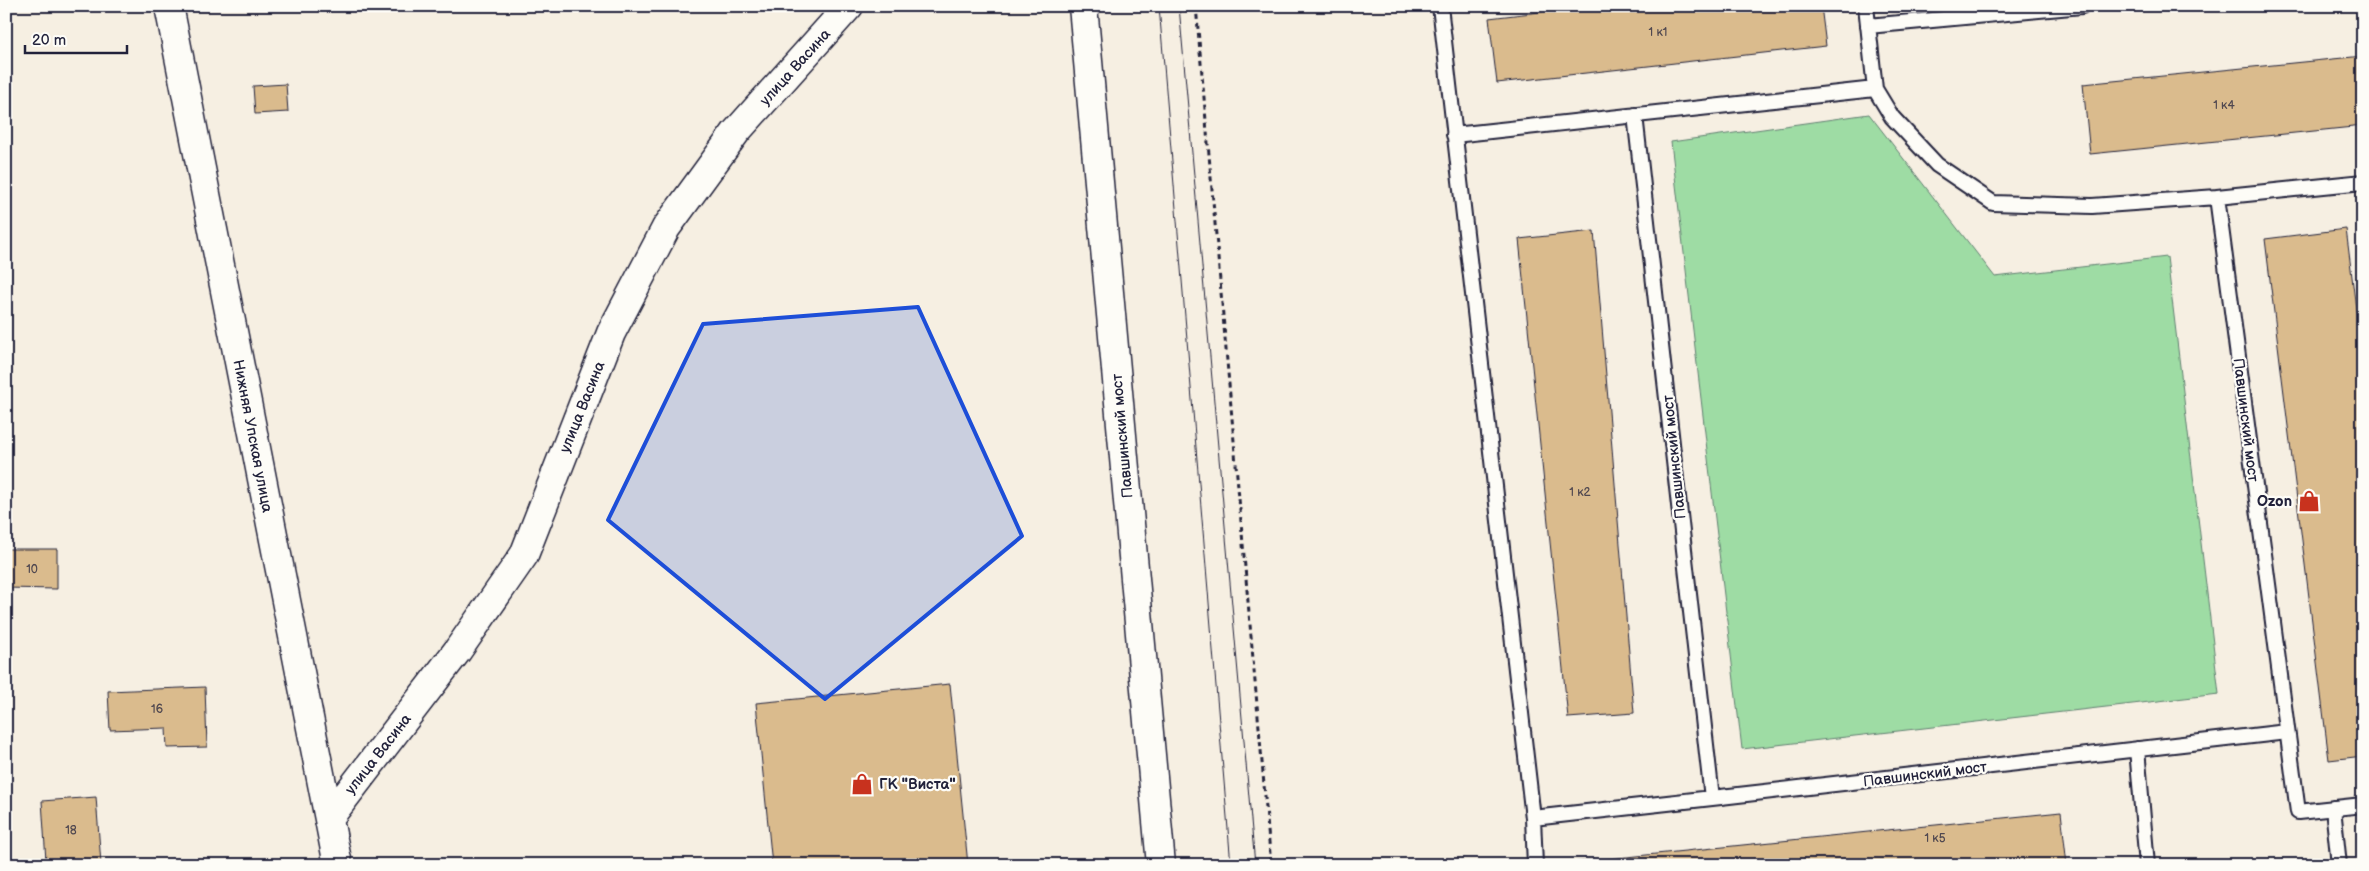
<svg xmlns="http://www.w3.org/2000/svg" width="2369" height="871" font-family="'Balsamiq Sans',sans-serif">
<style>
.green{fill:#9edca4;stroke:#607f70}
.building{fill:#dabb8d;stroke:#22223b}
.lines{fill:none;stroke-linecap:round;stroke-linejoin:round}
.service-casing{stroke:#22223b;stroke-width:18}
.minor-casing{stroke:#22223b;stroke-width:31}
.secondary-casing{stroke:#22223b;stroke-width:31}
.path{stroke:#22223b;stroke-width:3;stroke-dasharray:5 4;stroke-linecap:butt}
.service{stroke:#fdfcf7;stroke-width:14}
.minor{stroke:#fdfcf7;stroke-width:28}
.secondary{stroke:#fdfcf7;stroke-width:28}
.tram{stroke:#22223b;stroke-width:1}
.marked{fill:#1d4ed8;fill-opacity:0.2;stroke:#1d4ed8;stroke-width:4;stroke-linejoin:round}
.labels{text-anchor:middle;stroke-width:4.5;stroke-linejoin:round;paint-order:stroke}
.number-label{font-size:12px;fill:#504850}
.street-label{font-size:15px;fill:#22223b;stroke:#fdfcf7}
.poi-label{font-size:15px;font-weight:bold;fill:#22223b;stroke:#fdfcf7;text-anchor:end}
</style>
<rect width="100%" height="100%" fill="#f6efe2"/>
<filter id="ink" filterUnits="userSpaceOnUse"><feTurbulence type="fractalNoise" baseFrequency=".02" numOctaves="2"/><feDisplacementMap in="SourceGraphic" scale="10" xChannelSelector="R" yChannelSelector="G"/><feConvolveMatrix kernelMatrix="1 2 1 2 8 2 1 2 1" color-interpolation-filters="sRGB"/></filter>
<g filter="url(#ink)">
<path class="green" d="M1869 114 1995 277 2167 257 2219 694 1742 749 1671 142Z"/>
<path class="building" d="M1591 6H1821L1826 46 1497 83 1489 18Z
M2363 56V126L2090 154 2083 84Z
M286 84 288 112 255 114 253 86Z
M2346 229 2363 365V756L2329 760 2265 239Z
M1594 231 1634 713 1568 718 1519 239Z
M6 549H57V589L6 588Z
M950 684 968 865H772L756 703Z
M205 687 207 747 167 748 166 728 110 730 108 691Z
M96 797 101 864 61 865V860L46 861 42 801Z
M2061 812 2067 865H1550Z"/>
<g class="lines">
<g class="service-casing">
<path id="service" d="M1440 6 1533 818 1535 865
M1868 26 2082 6
M1875 89 1892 117 1937 165 1993 203 2092 206 2217 197 2363 182
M1454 135 1875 89 1866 6
M2217 197 2298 812 2363 805
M2137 749 2147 865
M1712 798 2287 732
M2333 808 2339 865
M1533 818 1712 798 1635 115"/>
</g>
<g class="minor-casing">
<path id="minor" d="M169 6 338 865
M329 818 458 650 524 555 611 333 666 228 736 132 849 6"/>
</g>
<g class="secondary-casing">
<path id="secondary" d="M1083 6 1161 865"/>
</g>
<path class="path" d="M1196 6 1271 865"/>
<use href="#service" class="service"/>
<use href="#minor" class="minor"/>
<use href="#secondary" class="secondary"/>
<path class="tram" d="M1159 6 1231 865
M1179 6 1255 865"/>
</g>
</g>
<path class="marked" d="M918 307 1022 536 825 699 608 520 703 324Z"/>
<defs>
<g id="shop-bare" transform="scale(1.725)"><path d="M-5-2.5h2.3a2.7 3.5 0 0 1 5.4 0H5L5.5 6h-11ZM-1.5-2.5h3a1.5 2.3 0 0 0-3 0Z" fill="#c8321e" stroke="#fdfcf7" stroke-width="2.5" paint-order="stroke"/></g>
</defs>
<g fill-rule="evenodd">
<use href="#shop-bare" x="2309" y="501"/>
<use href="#shop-bare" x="862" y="784"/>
</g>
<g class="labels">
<g class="number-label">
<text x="1658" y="36">1 к1</text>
<text x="2224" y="109">1 к4</text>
<text x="1580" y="496">1 к2</text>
<text x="32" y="573">10</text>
<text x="157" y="713">16</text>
<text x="71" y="834">18</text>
<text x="1935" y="842">1 к5</text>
</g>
<g class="street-label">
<text transform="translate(795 67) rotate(-48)" y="5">улица Васина</text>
<text transform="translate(582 407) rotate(-68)" y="5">улица Васина</text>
<text transform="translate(2246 420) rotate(83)" y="5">Павшинский мост</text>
<text transform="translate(253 436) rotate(79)" y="5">Нижняя Упская улица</text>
<text transform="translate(1122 436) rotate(-95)" y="5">Павшинский мост</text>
<text transform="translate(1674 457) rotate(-96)" y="5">Павшинский мост</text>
<text transform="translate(378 754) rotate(-52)" y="5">улица Васина</text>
<text transform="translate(1925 774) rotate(-7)" y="5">Павшинский мост</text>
</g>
<g class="poi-label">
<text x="2292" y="506">Ozon</text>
<text x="879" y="789" text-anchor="start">ГК "Виста"</text>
</g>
</g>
<rect width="2369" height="871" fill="none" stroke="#fdfcf7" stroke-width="25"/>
<rect x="12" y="12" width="2344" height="846" fill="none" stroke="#22223b" stroke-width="2" filter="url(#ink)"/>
<path d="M25 45v8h102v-8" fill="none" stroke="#22223b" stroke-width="2.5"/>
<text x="32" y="45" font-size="15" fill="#22223b" stroke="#fdfcf7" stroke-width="4" paint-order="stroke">20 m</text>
</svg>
